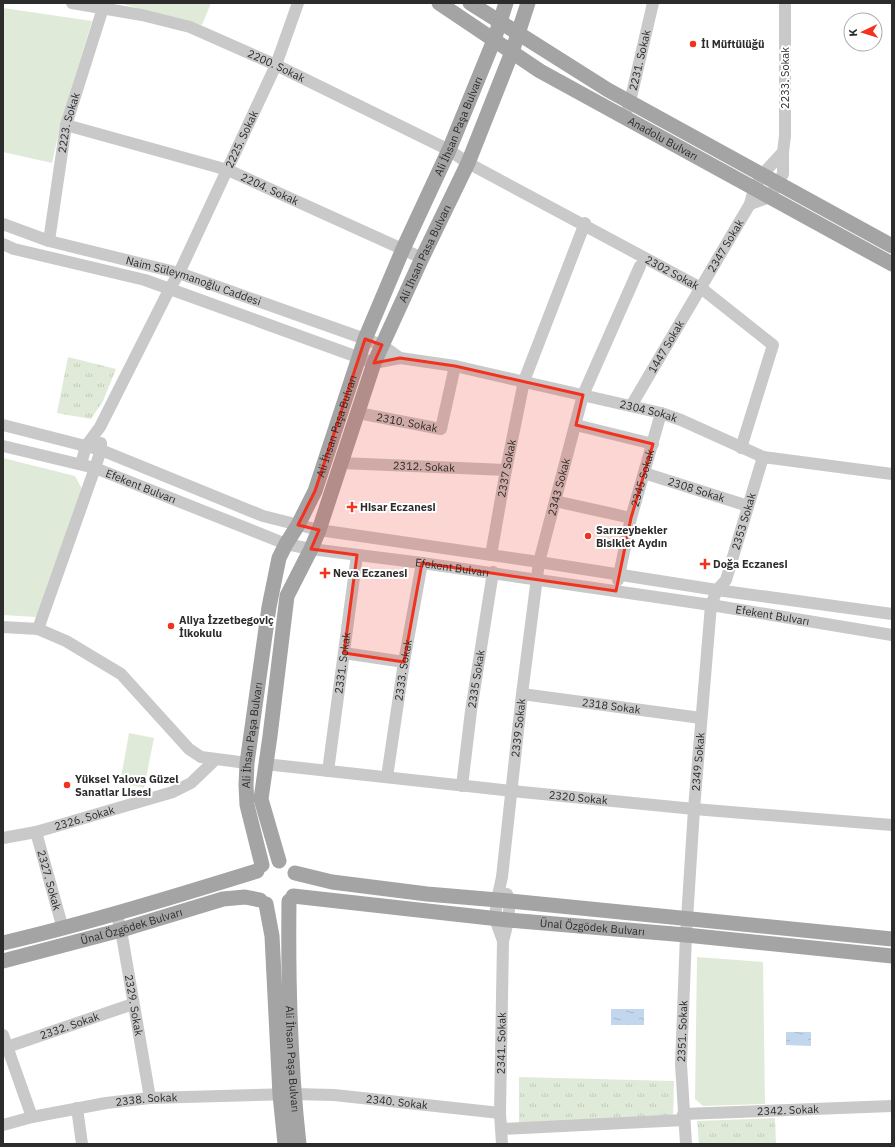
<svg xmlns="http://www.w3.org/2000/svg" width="895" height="1147" font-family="'IBM Plex Sans',sans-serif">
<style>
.grass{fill:#dfebd8}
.park{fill:url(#park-tufts)}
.water{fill:url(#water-ripples)}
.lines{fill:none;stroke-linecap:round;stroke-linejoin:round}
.minor{stroke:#c9c9c9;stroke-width:12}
.major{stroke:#a4a4a4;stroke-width:15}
.marked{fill:#f2311f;fill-opacity:0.2;stroke:#f2311f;stroke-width:3;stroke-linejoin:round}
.poi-dot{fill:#f2311f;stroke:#fff;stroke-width:1.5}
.labels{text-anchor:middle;stroke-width:4;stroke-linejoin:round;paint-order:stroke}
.poi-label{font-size:11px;font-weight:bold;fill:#2c2c2c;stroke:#fff;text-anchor:start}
.street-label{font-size:11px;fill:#2c2c2c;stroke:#fff}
</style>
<defs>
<pattern id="park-tufts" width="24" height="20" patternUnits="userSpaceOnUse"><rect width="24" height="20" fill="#dfebd8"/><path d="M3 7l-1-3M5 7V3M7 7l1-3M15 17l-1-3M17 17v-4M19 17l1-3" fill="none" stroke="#c0caba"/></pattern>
<pattern id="water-ripples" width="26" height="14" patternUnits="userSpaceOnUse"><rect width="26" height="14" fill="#c2d6ed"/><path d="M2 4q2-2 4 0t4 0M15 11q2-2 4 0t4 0" fill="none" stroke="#a7b8cb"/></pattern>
</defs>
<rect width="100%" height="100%" fill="#fff"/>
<path class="grass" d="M119 3H211L202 25Z
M3 8 92 21 61 123 52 163 3 152Z
M3 458 75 476 82 489 36 617 3 615Z
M129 733 154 738 144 788 120 783Z
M697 957 763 962 765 1104 703 1106 695 1099Z"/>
<path class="park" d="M68 357 116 369 103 401 91 419 57 413Z
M519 1077 674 1081 673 1118 519 1124Z
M775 1118 776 1144H699L697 1121Z"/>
<path class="water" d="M611 1009H644V1025H611Z
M786 1032H811V1046L786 1045Z"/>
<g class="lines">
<g class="minor">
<path id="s1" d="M72 3 142 15 190 27 276 65 449 150 468 163 701 288 773 345 741 448"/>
<path id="s2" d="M624 118 630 102 653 3"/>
<path id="s3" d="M66 125 228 170 422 258"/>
<path d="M750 204 770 197 783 174V152L785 136V3"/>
<path id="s4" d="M3 224 49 241 179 273 382 345 400 358"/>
<path id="s5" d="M49 241 66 125 103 8"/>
<path id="s6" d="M3 244 14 249 145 280 374 363 400 358 455 366 661 413 681 420 763 457 892 474"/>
<path id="s7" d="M631 406 750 204 754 189 762 175 783 152"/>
<path id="s8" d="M358 413 441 429 455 366"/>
<path d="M3 425 101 450 263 516 319 530 539 562 717 590 892 614"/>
<path d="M576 425 653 444"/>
<path id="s9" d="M3 446 95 468 286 544 311 549 422 563 711 605 892 635"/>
<path id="s10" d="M341 463 506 470"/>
<path id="s11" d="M81 464 86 446 100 427 169 290 179 273 276 65 298 3"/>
<path id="s12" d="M644 473 748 506"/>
<path d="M555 501 631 518"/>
<path id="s13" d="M491 555 506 470 524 381 585 223"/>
<path id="s14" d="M618 580 631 518 661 413"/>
<path d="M3 627 38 629 66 641 121 674 189 749 201 757 247 763"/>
<path d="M38 629 95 468 101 450V443"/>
<path d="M344 653 404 662"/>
<path id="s15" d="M522 694 701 718"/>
<path id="s16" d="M265 764 512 791 694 809 892 825"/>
<path id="s17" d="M328 771 357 555"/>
<path id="s18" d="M387 777 404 662 422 563"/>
<path id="s19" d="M462 786 471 711 493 572"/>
<path id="s20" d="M36 832 63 929"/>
<path id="s21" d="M3 838 36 832 173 792 191 783 215 760"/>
<path id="s22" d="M116 913 121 930 150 1098"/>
<path id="s23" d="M503 941 495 919 497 900 502 877 522 694 539 562 583 395 640 266"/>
<path d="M3 1035 32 1117"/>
<path id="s24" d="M7 1047 133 1004"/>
<path d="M77 1108 82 1144"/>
<path id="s25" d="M683 1114 892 1106"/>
<path id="s26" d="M3 1125 32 1117 106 1103 150 1098 293 1094 334 1095 500 1113"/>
<path d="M501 1129 684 1120"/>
<path id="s27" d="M502 1144 500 1113 503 941C507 926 512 909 507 894"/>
<path id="s28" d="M686 1144 681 1064 686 935 694 809 711 605 717 590 726 580 763 457"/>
</g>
<g class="major">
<path id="s29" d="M439 3 540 71 892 264"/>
<path d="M470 3 608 90 892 246"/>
<path id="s30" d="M279 861 261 799 270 736 287 596 311 549 319 530 374 363 422 258 468 163 512 52 528 3"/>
<path id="s31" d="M262 865 247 805 246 785 247 763 269 607 279 558 286 544 298 525 315 491 365 339 403 249 449 150 494 40 506 3"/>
<path d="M295 873 332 882 427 894 510 901 892 939"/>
<path id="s32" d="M293 896 508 920 686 935 892 956"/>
<path id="s33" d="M289 901C288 982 290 1064 299 1144"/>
<path d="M266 904 272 936 280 1095 285 1144"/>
<path d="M3 943C88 923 173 897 257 871"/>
<path id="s34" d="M3 961 121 930 223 899 245 897 260 900"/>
</g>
</g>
<path class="marked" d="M365 339 382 345 374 363 400 358 455 366 583 395 576 425 653 444 631 518 616 591 422 563 404 662 344 653 357 555 311 549 319 530 298 525 315 491Z"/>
<g class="poi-dot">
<circle cx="693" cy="44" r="4"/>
<path d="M350 501h4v4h4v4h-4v4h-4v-4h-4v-4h4z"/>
<circle cx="588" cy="536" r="4"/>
<path d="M703 558h4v4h4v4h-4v4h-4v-4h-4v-4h4z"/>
<path d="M323 567h4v4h4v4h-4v4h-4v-4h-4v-4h4z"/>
<circle cx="171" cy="626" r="4"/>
<circle cx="67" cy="785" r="4"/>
</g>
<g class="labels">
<g class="poi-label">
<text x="701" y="48">İl Müftülüğü</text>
<text x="360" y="511">Hisar Eczanesi</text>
<text x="596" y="534">Sarızeybekler<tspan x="596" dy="13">Bisiklet Aydın</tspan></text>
<text x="713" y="568">Doğa Eczanesi</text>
<text x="333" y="577">Neva Eczanesi</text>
<text x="179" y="624">Aliya İzzetbegoviç<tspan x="179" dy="13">İlkokulu</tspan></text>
<text x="75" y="783">Yüksel Yalova Güzel<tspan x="75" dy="13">Sanatlar Lisesi</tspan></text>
</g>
<g class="street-label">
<text dy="4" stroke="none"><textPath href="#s2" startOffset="60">2231. Sokak</textPath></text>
<text dy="4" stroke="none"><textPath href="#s1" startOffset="215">2200. Sokak</textPath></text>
<text transform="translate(785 78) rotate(-90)" y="4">2233. Sokak</text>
<text dy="4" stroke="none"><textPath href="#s5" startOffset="120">2223. Sokak</textPath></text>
<text dy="4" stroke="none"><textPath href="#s31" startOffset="780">Ali İhsan Paşa Bulvarı</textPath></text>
<text dy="4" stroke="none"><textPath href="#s29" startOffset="262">Anadolu Bulvarı</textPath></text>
<text dy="4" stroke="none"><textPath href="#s11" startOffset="363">2225. Sokak</textPath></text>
<text dy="4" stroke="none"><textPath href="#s3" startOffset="214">2204. Sokak</textPath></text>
<text dy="4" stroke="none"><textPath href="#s7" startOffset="186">2347 Sokak</textPath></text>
<text dy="4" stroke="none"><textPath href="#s30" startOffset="639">Ali Ihsan Pasa Bulvarı</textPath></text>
<text dy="4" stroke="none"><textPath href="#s1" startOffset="662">2302 Sokak</textPath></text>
<text dy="4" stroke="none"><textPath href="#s4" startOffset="199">Naim Süleymanoğlu Caddesi</textPath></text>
<text dy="4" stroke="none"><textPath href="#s7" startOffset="69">1447 Sokak</textPath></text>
<text dy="4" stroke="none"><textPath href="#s6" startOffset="671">2304 Sokak</textPath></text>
<text dy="4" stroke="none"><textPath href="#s8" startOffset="50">2310. Sokak</textPath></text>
<text dy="4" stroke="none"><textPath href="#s31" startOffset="456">Ali İhsan Paşa Bulvarı</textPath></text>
<text dy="4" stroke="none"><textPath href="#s10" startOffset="83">2312. Sokak</textPath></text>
<text dy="4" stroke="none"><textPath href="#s13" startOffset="88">2337 Sokak</textPath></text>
<text dy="4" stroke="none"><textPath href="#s14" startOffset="105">2345 Sokak</textPath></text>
<text dy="4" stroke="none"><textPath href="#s9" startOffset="144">Efekent Bulvarı</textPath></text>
<text dy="4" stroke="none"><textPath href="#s23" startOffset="461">2343 Sokak</textPath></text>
<text dy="4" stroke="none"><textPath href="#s12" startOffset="55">2308 Sokak</textPath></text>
<text dy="4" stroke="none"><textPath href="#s28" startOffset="631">2353 Sokak</textPath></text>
<text dy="4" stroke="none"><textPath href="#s9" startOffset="468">Efekent Bulvarı</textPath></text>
<text dy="4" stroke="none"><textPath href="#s9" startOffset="792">Efekent Bulvarı</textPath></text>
<text dy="4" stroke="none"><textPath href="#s17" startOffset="109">2331. Sokak</textPath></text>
<text dy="4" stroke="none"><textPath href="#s18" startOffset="108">2333. Sokak</textPath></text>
<text dy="4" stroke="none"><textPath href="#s19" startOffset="108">2335 Sokak</textPath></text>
<text dy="4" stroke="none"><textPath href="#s15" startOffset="90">2318 Sokak</textPath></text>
<text dy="4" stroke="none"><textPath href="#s23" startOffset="216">2339 Sokak</textPath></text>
<text dy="4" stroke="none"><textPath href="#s31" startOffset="132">Ali İhsan Paşa Bulvarı</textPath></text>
<text dy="4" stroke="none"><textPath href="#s28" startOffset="383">2349 Sokak</textPath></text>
<text dy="4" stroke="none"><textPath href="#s16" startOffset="315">2320 Sokak</textPath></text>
<text dy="4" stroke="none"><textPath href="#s21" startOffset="84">2326. Sokak</textPath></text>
<text dy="4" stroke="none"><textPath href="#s20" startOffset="50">2327. Sokak</textPath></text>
<text dy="4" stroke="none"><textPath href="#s34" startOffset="133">Ünal Özgödek Bulvarı</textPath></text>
<text dy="4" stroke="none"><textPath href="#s32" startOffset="301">Ünal Özgödek Bulvarı</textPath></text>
<text dy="4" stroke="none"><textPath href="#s22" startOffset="94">2329. Sokak</textPath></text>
<text dy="4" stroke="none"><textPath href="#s24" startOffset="66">2332. Sokak</textPath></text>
<text dy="4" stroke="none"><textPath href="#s28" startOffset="113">2351. Sokak</textPath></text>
<text dy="4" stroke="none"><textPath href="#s27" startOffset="101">2341. Sokak</textPath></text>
<text dy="4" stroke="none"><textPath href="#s33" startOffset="158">Ali İhsan Paşa Bulvarı</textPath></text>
<text dy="4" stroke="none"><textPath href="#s26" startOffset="146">2338. Sokak</textPath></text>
<text dy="4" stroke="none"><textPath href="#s26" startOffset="397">2340. Sokak</textPath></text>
<text dy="4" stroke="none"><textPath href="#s25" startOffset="105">2342. Sokak</textPath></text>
</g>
</g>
<rect width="895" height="1147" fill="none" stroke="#2c2c2c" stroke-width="8"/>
<g transform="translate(863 32) rotate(266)"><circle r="19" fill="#ffffff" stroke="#ababab"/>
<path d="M0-3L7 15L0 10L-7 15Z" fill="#f2311f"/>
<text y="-6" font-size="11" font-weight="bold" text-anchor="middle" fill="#2c2c2c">K</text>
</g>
</svg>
